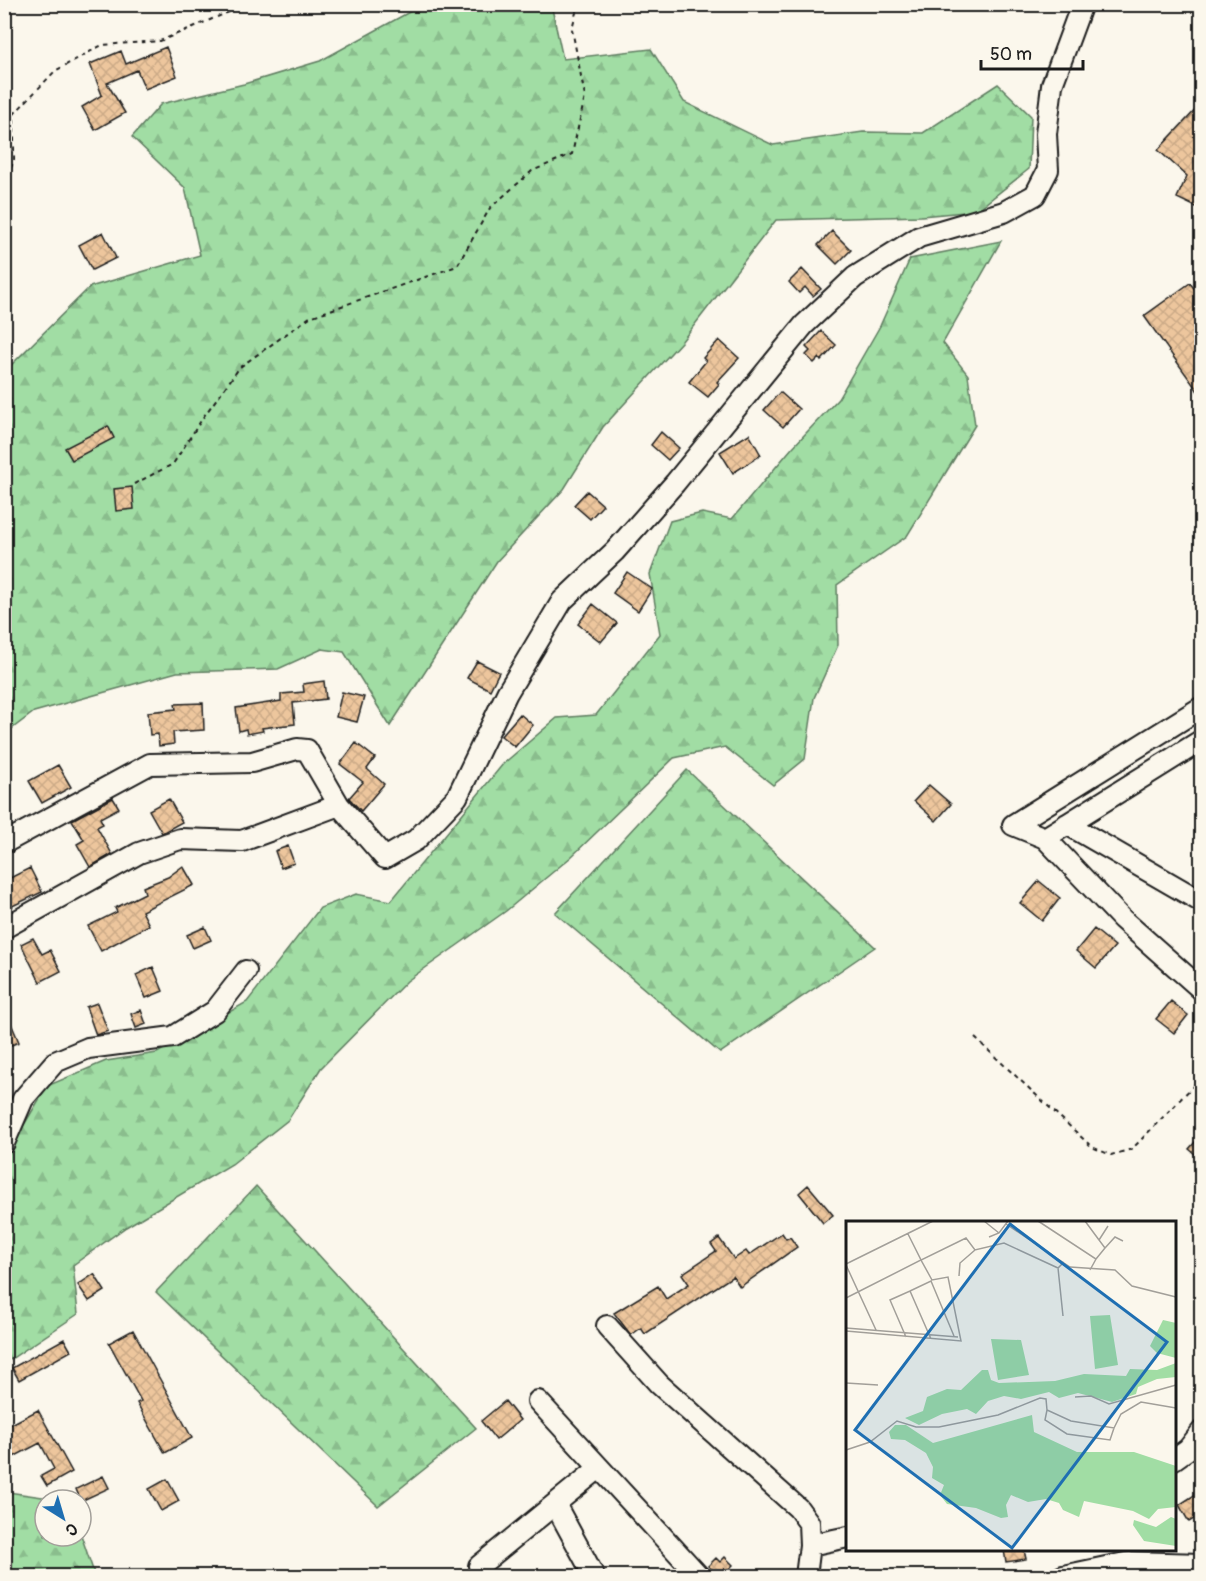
<svg xmlns="http://www.w3.org/2000/svg" width="1206" height="1581" font-family="Pangolin,sans-serif">
<style>
.forest{fill:url(#forest-firs);stroke:#5e7c60;stroke-width:1.5}
.building{fill:url(#building-cross-hatch);stroke:#1c1c1c;stroke-width:1.5}
.lines{fill:none;stroke-linecap:round;stroke-linejoin:round}
.minor-casing{stroke:#1c1c1c;stroke-width:24}
.path{stroke:#1c1c1c;stroke-width:2;stroke-dasharray:4.5 4.5;stroke-linecap:butt}
.minor{stroke:#fbf7ec;stroke-width:20}
.inset-road{fill:none;stroke:#a29f99;stroke-width:1.5}
.view{fill:#1f6fb2;fill-opacity:0.15;stroke:#1f6fb2;stroke-width:3}
.inset-edge{fill:none;stroke:#1c1c1c;stroke-width:3}
</style>
<defs>
<pattern id="forest-firs" width="22" height="20" patternUnits="userSpaceOnUse" patternTransform="scale(1.5)"><rect width="22" height="20" fill="#a1dda4"/><path d="M5 1l3.5 6h-7zM16 11l3.5 6h-7z" fill="#8abd8d"/></pattern>
<pattern id="building-cross-hatch" width="8" height="8" patternUnits="userSpaceOnUse" patternTransform="scale(1.5)"><rect width="8" height="8" fill="#edc69d"/><path d="M0 0l8 8M0 8l8-8" fill="none" stroke="#cbaa87"/></pattern>
</defs>
<rect width="100%" height="100%" fill="#fbf7ec"/>
<filter id="ink" filterUnits="userSpaceOnUse"><feTurbulence type="fractalNoise" baseFrequency=".0167" numOctaves="2"/><feDisplacementMap in="SourceGraphic" scale="12" xChannelSelector="R" yChannelSelector="G"/><feConvolveMatrix kernelMatrix="1 2 1 2 8 2 1 2 1" color-interpolation-filters="sRGB"/></filter>
<g filter="url(#ink)">
<path class="forest" d="M551 4 563 59 651 49 684 102 773 145 863 132 923 133 998 84 1031 116 1029 169 976 211 921 216 776 220 682 341 603 427 564 489 497 561 390 726 344 652 322 649 278 669 177 672 34 712 5 734V368L10 366 90 287 200 255 185 188 132 137 161 104 244 84 320 61 422 5Z
M1001 241 943 343 968 375 975 425 907 536 837 585 838 645 814 698 805 759 773 785 725 747 674 758 571 857 506 911 407 981 321 1068 288 1120 232 1164 126 1227 73 1265 78 1314 5 1363V1157L47 1086 106 1061 157 1053 247 1002 320 908 356 894 391 901 503 764 557 718 596 715 660 634 650 574 670 521 702 513 732 519 792 448 838 399 880 326 910 259Z
M687 770 875 947 720 1053 555 913Z
M256 1186 476 1428 378 1506 156 1292Z
M8 1492 63 1500H45V1536L81 1535 95 1576H5L4 1493Z"/>
<path class="building" d="M166 47 177 76 145 89 137 70 107 83 125 113 95 130 82 107 102 95 90 64 121 51 126 64Z
M1202 103V194L1196 207 1177 198 1187 176 1158 150Z
M832 231 851 250 837 264 818 245Z
M103 232 116 258 92 270 79 245Z
M802 269 821 289 813 296 805 287 799 293 789 282Z
M1190 283 1202 299V397L1144 316Z
M821 331 836 345 821 361 819 358 814 363 806 355 810 351 806 347Z
M719 340 739 358 717 382 719 384 708 397 689 382 706 361 703 358Z
M780 392 799 409 783 427 764 410Z
M108 426 114 438 72 460 65 448Z
M661 432 679 448 668 460 651 445Z
M749 434 761 455 733 473 720 452Z
M132 487 134 509 116 511 114 489Z
M587 491 603 505 590 519 574 505Z
M627 572 652 589 638 611 613 593Z
M593 604 617 623 601 642 578 624Z
M477 661 499 672 490 690 467 678Z
M324 681 326 699 293 703 295 724 262 728 263 731 247 734 246 729 239 731 236 708 281 701V694L304 692 303 684Z
M342 692 364 697 357 722 336 717Z
M203 703 204 730 173 732 174 744 159 746 158 734 150 735 148 712 176 709 175 704Z
M520 714 533 725 515 747 501 736Z
M356 743 375 758 367 769 384 784 361 811 349 798 363 782 340 764Z
M58 765 71 787 42 803 29 781Z
M929 785 951 804 936 821 914 801Z
M113 798 119 808 100 818 103 824 97 827 112 854 90 867 77 844 84 840 72 820Z
M169 799 182 822 162 833 149 810Z
M288 846 294 863 281 868 275 851Z
M183 866 194 885 142 911 149 925 101 951 88 926 117 912 115 908 145 893 143 887 168 877Z
M30 868 42 892 4 910V881Z
M1039 881 1060 898 1042 921 1020 903Z
M205 927 211 940 193 948 187 935Z
M1094 929 1115 946 1096 968 1076 951Z
M33 938 42 954 50 950 61 971 40 982 21 944Z
M153 967 163 991 146 998 136 975Z
M1171 1001 1188 1015 1174 1033 1156 1019Z
M97 1003 108 1031 96 1035 86 1007Z
M4 1007 19 1042 4 1048Z
M141 1010 146 1024 136 1028 131 1014Z
M1202 1134V1160L1189 1149Z
M808 1185 833 1215 823 1223 799 1193Z
M782 1233 786 1239 790 1237 797 1247 740 1287 733 1276 645 1334 641 1328 631 1335 614 1313 658 1286 666 1299 689 1284 682 1274 716 1251 711 1244 719 1238 734 1259 746 1251 749 1255Z
M94 1274 105 1291 89 1301 78 1285Z
M133 1330 192 1438 165 1453 137 1403 141 1401 109 1343Z
M64 1339 71 1351 19 1380 12 1368Z
M505 1401 520 1420 496 1440 481 1421Z
M38 1410 72 1472 47 1486 41 1476 54 1469 40 1443 4 1462V1428Z
M103 1476 109 1488 81 1501 76 1489Z
M167 1479 179 1501 161 1511 149 1489Z
M1196 1494 1202 1502V1514L1189 1522 1179 1505Z
M1004 1550H1024L1026 1559 1006 1562Z
M725 1557 733 1565 729 1569 737 1576H719L708 1566 716 1558 720 1562Z"/>
<g class="lines">
<g class="minor-casing">
<path id="minor" d="M1202 707 1013 825 1045 838 1122 919 1202 990
M1067 824 1202 902
M1045 838 1202 740
M4 843 150 764 252 762 297 749 307 750 339 805
M4 928 139 853 180 839 242 841 339 805 385 858 416 840 457 797 507 693 562 601 615 551 675 483 804 325 855 277 919 237 1004 212 1035 195 1048 170 1046 134 1052 85 1082 4
M4 1143 23 1099 55 1062 88 1048 173 1037 215 1011 246 971
M607 1326 659 1384 798 1508 809 1523 810 1545
M538 1401 699 1576
M1174 1459 1188 1449 1202 1431
M555 1504 594 1576
M479 1566 599 1468
M806 1576 810 1545 848 1537
M1063 1576 1130 1562 1202 1564"/>
</g>
<path class="path" d="M4 185 14 160V114L55 71 102 45 160 41 248 4
M134 484 173 464 204 416 240 367 310 317 457 266 490 208 532 171 572 154 585 97 572 29 578 4
M975 1038 1092 1147 1111 1155 1132 1149 1202 1077"/>
<use href="#minor" class="minor"/>
</g>
</g>
<g transform="translate(846 1221)">
<rect width="330" height="330" fill="#fbf7ec"/>
<path d="M264 94 272 144 249 148 244 95ZM317 99 330 102V137L311 132 304 125ZM145 118 175 119 183 154 152 159ZM330 142V156L311 158 292 166 290 173 266 181 232 172 213 177 203 171 175 178 158 175 142 180 130 193 121 188 96 193 73 204 59 197 77 190 81 176 101 168 115 169 136 149H142L145 159 153 162 209 160 238 153 280 155 284 148 311 149ZM186 194 188 211 231 231H288L330 245V286L312 288 303 298 287 290 238 280 233 296 217 289 213 282 200 278 182 281 165 274 160 284 162 296 155 297 130 287 101 283 94 274 98 264 86 257 87 246 80 232 59 219 45 218 43 211 49 204H60L87 222ZM325 296 330 298V325L298 320 287 304 288 299 310 306Z" fill="#a1dda4"/>
<path class="inset-road" d="M138 0 153 12M192 0 250 38 244 49M239 0 253 19M160 3 224 46 269 49 286 65 330 76M143 16 153 12 162 0M259 27 269 16 277 20M250 38 259 27 253 19 262 5M0 43 87 0M0 44 30 109M212 47 217 95M113 55 114 42 129 29M64 70 85 60 108 115M0 77 75 39 62 13M0 107 112 116M0 110 115 120 102 56 86 59 75 39 120 17 129 29 158 22 212 47 218 41M60 116 44 79 64 70 85 118M0 162 32 164M229 176 245 175 263 183 330 164M201 189 199 199 221 213 264 219 268 207M0 229 24 221 51 200 70 206H93L152 194 194 177 200 178 201 189 225 200 268 207 275 193 295 181 330 187"/>
<path class="view" d="M164 3 321 121 166 327 9 209Z"/>
<rect width="330" height="330" class="inset-edge"/>
</g>
<rect width="1206" height="1581" fill="none" stroke="#fbf7ec" stroke-width="24"/>
<rect x="12" y="12" width="1182" height="1557" fill="none" stroke="#1c1c1c" stroke-width="2" filter="url(#ink)"/>
<g transform="translate(63 1518) rotate(143)"><circle r="28" fill="#fbf7ec" stroke="#a29f99" stroke-width="1.5"/>
<path d="M0-4.5L10 22L0 15L-10 22Z" fill="#1f6fb2"/>
<text y="-9" font-size="16" font-weight="bold" text-anchor="middle" fill="#1c1c1c">С</text>
</g>
<path d="M981 60v9h102v-9" fill="none" stroke="#1c1c1c" stroke-width="3"/>
<text x="990" y="60" font-size="18" fill="#1c1c1c" stroke="#fbf7ec" stroke-width="4.5" paint-order="stroke">50 m</text>
</svg>
